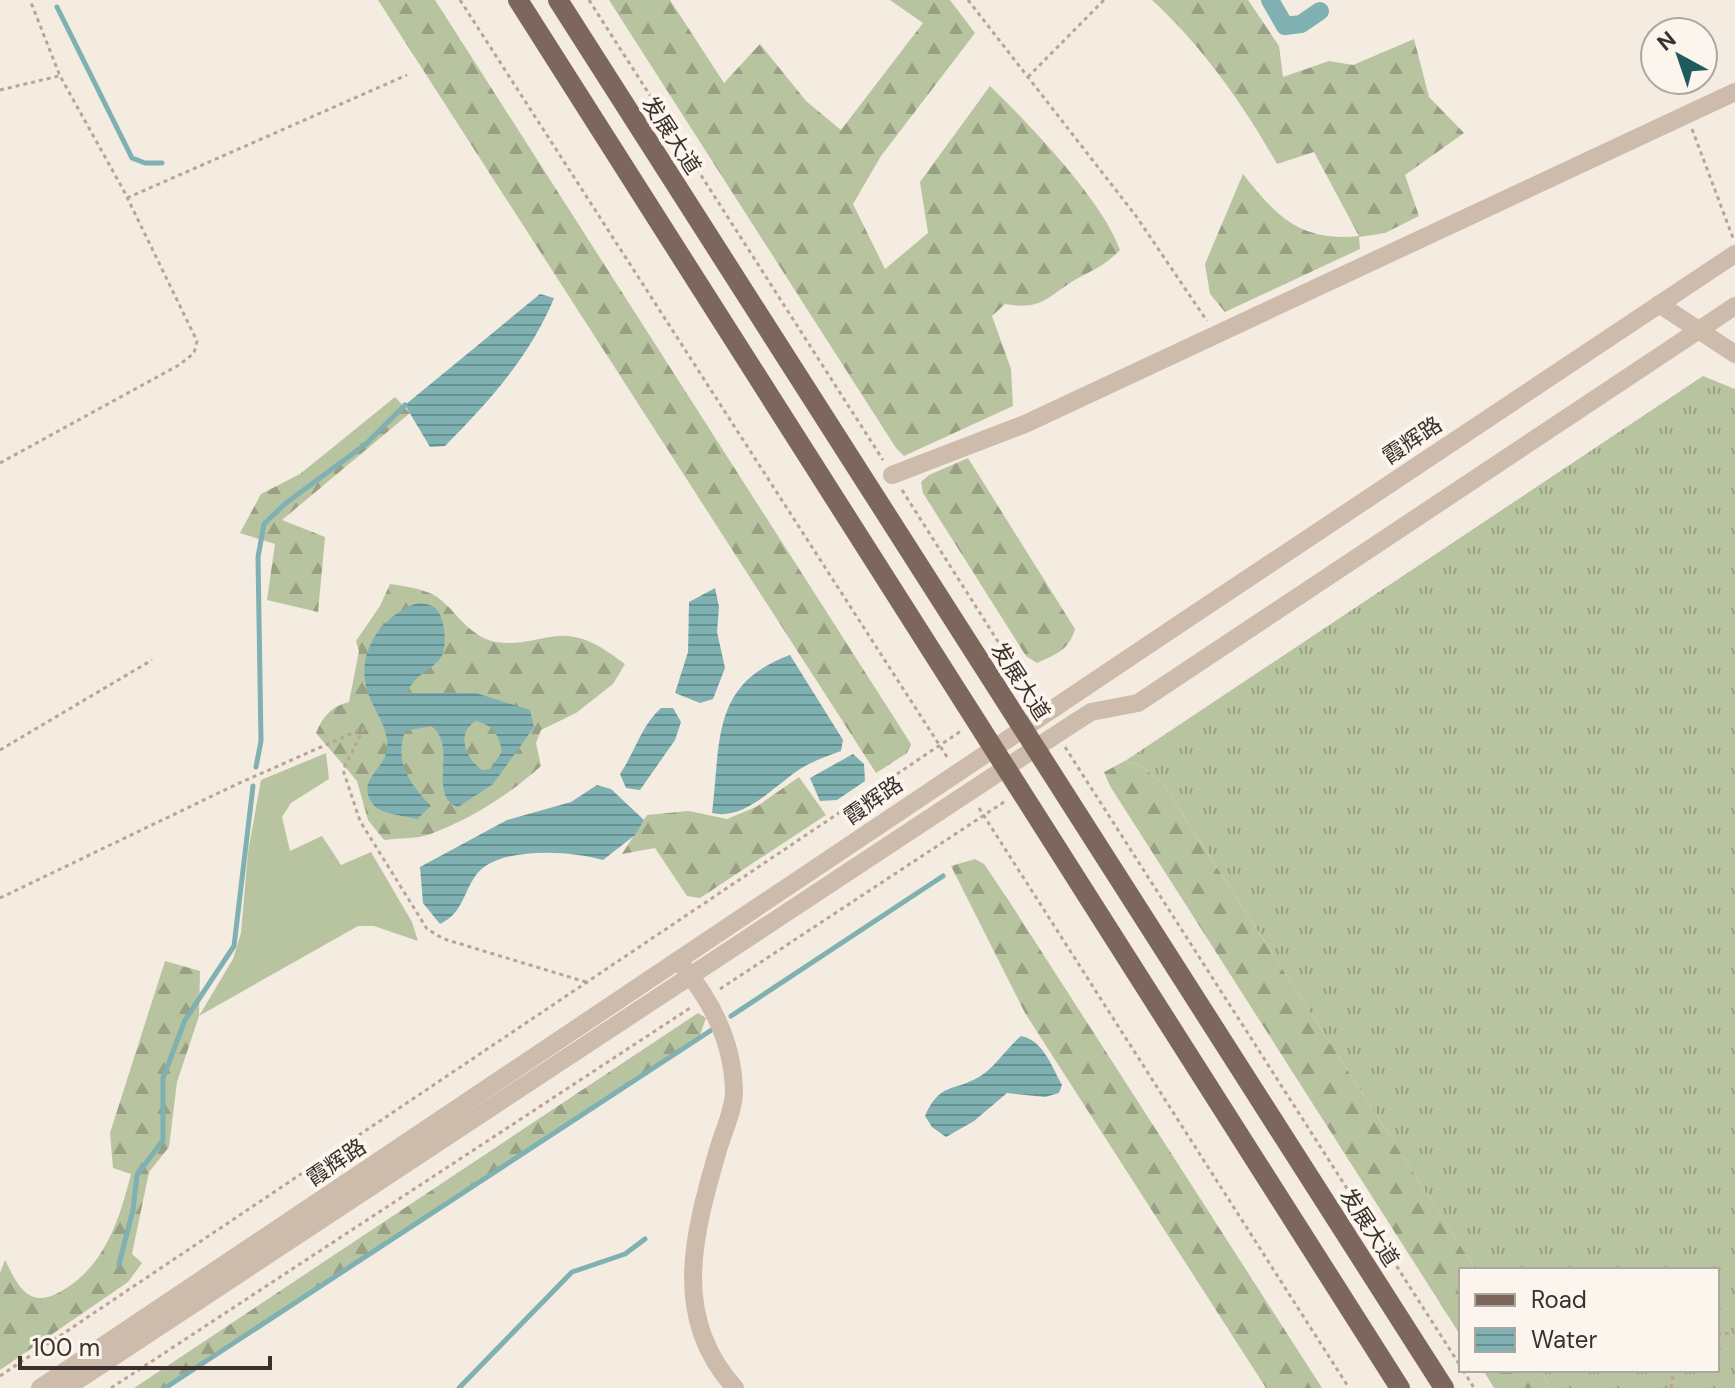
<svg xmlns="http://www.w3.org/2000/svg" width="1735" height="1388" font-family="'DM Sans','Noto Sans SC',sans-serif">
<style>
.grass{fill:url(#grass-tufts)}
.forest{fill:url(#forest-firs)}
.garden{fill:#b8c4a0}
.water{fill:url(#water-rules);fill-rule:evenodd}
.lines{fill:none;stroke-linecap:round;stroke-linejoin:round}
.stream{stroke:#7fb0b2;stroke-width:5}
.canal{stroke:#7fb0b2;stroke-width:18}
.path{stroke:#b9a596;stroke-width:3;stroke-dasharray:4 4;stroke-linecap:butt}
.minor{stroke:#cdbbac;stroke-width:18}
.major{stroke:#7d675c;stroke-width:20}
.labels{text-anchor:middle;stroke-width:8;stroke-linejoin:round;paint-order:stroke}
.street-label{font-size:22px;fill:#3b302b;stroke:#fbf5ee}
</style>
<defs>
<pattern id="grass-tufts" width="24" height="20" patternUnits="userSpaceOnUse" patternTransform="scale(2)"><rect width="24" height="20" fill="#b8c4a0"/><path d="M3 7l-1-3M5 7V3M7 7l1-3M15 17l-1-3M17 17v-4M19 17l1-3" fill="none" stroke="#97a083"/></pattern>
<pattern id="forest-firs" width="22" height="20" patternUnits="userSpaceOnUse" patternTransform="scale(2)"><rect width="22" height="20" fill="#b8c4a0"/><path d="M5 1l3.5 6h-7zM16 11l3.5 6h-7z" fill="#97a083"/></pattern>
<pattern id="water-rules" width="6" height="5" patternUnits="userSpaceOnUse" patternTransform="scale(2)"><rect width="6" height="5" fill="#7fb0b2"/><path d="M0 2.5h6" fill="none" stroke="#699091"/></pattern>
</defs>
<rect width="100%" height="100%" fill="#f4ebe1"/>
<path class="grass" d="M1703 376 1735 389V1388H1551L1540 1370H1717V1270H1476L1164 785 1140 765 1125 761Z"/>
<path class="forest" d="M378 0H435L911 744 907 753 876 773Z
M609 0H670L724 83 760 44 806 101 841 130 923 23 890 0H950L975 33 881 156 853 204 885 269 928 233 920 182 990 86C1029 124 1102 200 1120 250 1102 268 1094 269 1073 281 1045 299 1041 310 1005 304L992 316 1011 369 1013 406 904 456 896 448Z
M1152 0H1248L1279 46 1283 77 1329 61 1353 65 1414 39 1429 97 1464 133 1405 175 1419 216 1385 233 1359 237 1360 249 1225 312 1210 294 1205 264 1243 174C1277 217 1300 242 1359 236L1314 152 1277 164C1244 105 1202 46 1152 0Z
M395 397 410 413 282 520 325 537 318 612 267 600 275 544 240 533 261 494 300 474Z
M968 458 1075 629C1069 650 1055 655 1037 663L1026 656 923 493 921 482 929 475Z
M390 584C403 586 419 588 432 594 454 605 464 635 496 642 518 646 537 638 558 636 585 634 604 649 625 664L613 684 576 713 541 730 536 743 541 766C509 795 469 820 428 835 415 839 398 838 384 840L368 820 357 781 316 733C323 716 332 706 349 702L359 651 356 641 380 606Z
M1125 761 1140 765 1164 785 1476 1270H1461V1336L1110 786 1104 772Z
M799 777 826 815 700 898 687 896 655 848 622 854 647 815 689 811 727 819 756 807Z
M975 859 984 864 1009 901 1322 1388H1266L1025 1013 951 866Z
M165 961 200 971 199 1016 177 1082 169 1147 149 1172 132 1254 142 1263 128 1282 0 1370V1273L5 1260C17 1284 28 1309 58 1293 104 1269 119 1221 131 1174L113 1168 110 1133Z
M698 1013 706 1018 699 1038 165 1388H134Z
M1483 1370H1540L1551 1388H1494Z"/>
<path class="garden" d="M326 753 329 779 291 803 282 817 290 851 322 836 341 865 371 852 412 922 418 941 374 926H358L199 1016 233 959 241 933 248 852 261 780Z"/>
<path class="water" d="M540 294 554 298C531 355 488 403 445 446L430 447 405 405Z
M715 588 719 607 717 632 725 668 713 699 700 703 675 693 688 652 689 602Z
M418 603C425 604 431 604 436 609 446 619 449 653 437 662 422 676 419 672 406 693H476L530 710 534 727 493 784 458 807C426 795 459 745 431 726L405 731C394 763 410 784 431 806L417 819C403 815 380 815 372 803 356 779 386 769 387 748 389 726 373 710 367 690 356 651 382 615 418 603ZM476 721C493 725 499 735 502 751L491 769 482 770C466 759 455 733 476 721Z
M790 655 843 740 841 751C827 756 813 761 800 769 775 785 745 821 712 813 721 740 711 684 790 655Z
M661 708H673L681 722 675 740 640 790 626 788 620 774C635 752 641 726 661 708Z
M853 754 864 764 865 781 837 800 820 801 810 778Z
M597 785 611 789 644 820 635 835 603 860C574 851 497 845 476 875 463 893 463 913 440 924L423 903 420 867 507 820 571 802Z
M1021 1036C1043 1040 1052 1067 1062 1085L1059 1093 1045 1097 1007 1093 974 1121 946 1137 932 1127 925 1116C940 1082 953 1092 979 1077 993 1069 1007 1048 1021 1036Z"/>
<g class="lines">
<path class="stream" d="M57 7 132 158 145 163H162
M256 767 261 741 258 557 264 524 286 503 366 444 405 405
M731 1016 943 876
M119 1264 133 1210 137 1175 163 1140V1078L185 1020 234 946 253 786
M165 1388 713 1029
M459 1388 572 1272 625 1254 645 1239"/>
<path class="canal" d="M1270 0 1285 26 1301 24 1320 11"/>
<path class="path" d="M460 0 949 760
M589 0 883 460
M968 0 1136 216 1207 321
M1028 77 1104 0
M0 90 59 76
M1692 129 1733 238
M127 198 407 75
M0 463 179 365 194 353 197 341 124 191 60 76 30 0
M902 490 1035 700
M364 728 343 770 360 821 427 929 444 939 586 982
M1065 747 1461 1367
M0 750 152 660
M979 808 1349 1388
M0 898 235 785 364 728
M720 989 1004 802
M1717 1334 1735 1333
M1463 1370 1474 1388
M0 1376 961 731
M111 1388 690 1008
M1671 1388 1674 1370"/>
<path class="minor" d="M1659 304 1735 354
M892 475 1025 424 1735 92
M684 968C713 1003 733 1045 734 1091 734 1110 723 1132 718 1150 694 1233 670 1317 735 1388
M40 1388C606 1011 1168 629 1735 254
M66 1388 1057 734 1091 712 1138 703 1735 306"/>
<path class="major" d="M518 0 1400 1388
M558 0 1444 1388"/>
</g>
<g class="labels">
<g class="street-label">
<text transform="translate(672 135) rotate(57)" y="8">发展大道</text>
<text transform="translate(1412 440) rotate(-34)" y="8">霞辉路</text>
<text transform="translate(1021 681) rotate(57)" y="8">发展大道</text>
<text transform="translate(873 800) rotate(-35)" y="8">霞辉路</text>
<text transform="translate(336 1162) rotate(-34)" y="8">霞辉路</text>
<text transform="translate(1370 1227) rotate(57)" y="8">发展大道</text>
</g>
</g>
<rect x="1459" y="1268" width="260" height="104" fill="#fbf5ee" stroke="#aea6a0" stroke-width="2"/>
<rect x="1475" y="1294" width="40" height="12" fill="#7d675c" stroke="#aea6a0" stroke-width="2"/>
<text x="1531" y="1308" font-size="24" fill="#3b302b">Road</text>
<rect x="1475" y="1328" width="40" height="24" fill="url(#water-rules)" stroke="#aea6a0" stroke-width="2"/>
<text x="1531" y="1348" font-size="24" fill="#3b302b">Water</text>
<g transform="translate(1679 56) rotate(320)"><circle r="38" fill="#fbf5ee" stroke="#aea6a0" stroke-width="2"/>
<path d="M0-6L14 30L0 20L-14 30Z" fill="#1f5a5e"/>
<text y="-12" font-size="22" font-weight="bold" text-anchor="middle" fill="#3b302b">N</text>
</g>
<path d="M20 1356v12h250v-12" fill="none" stroke="#3b302b" stroke-width="4"/>
<text x="32" y="1356" font-size="24" fill="#3b302b" stroke="#fbf5ee" stroke-width="6" paint-order="stroke">100 m</text>
</svg>
